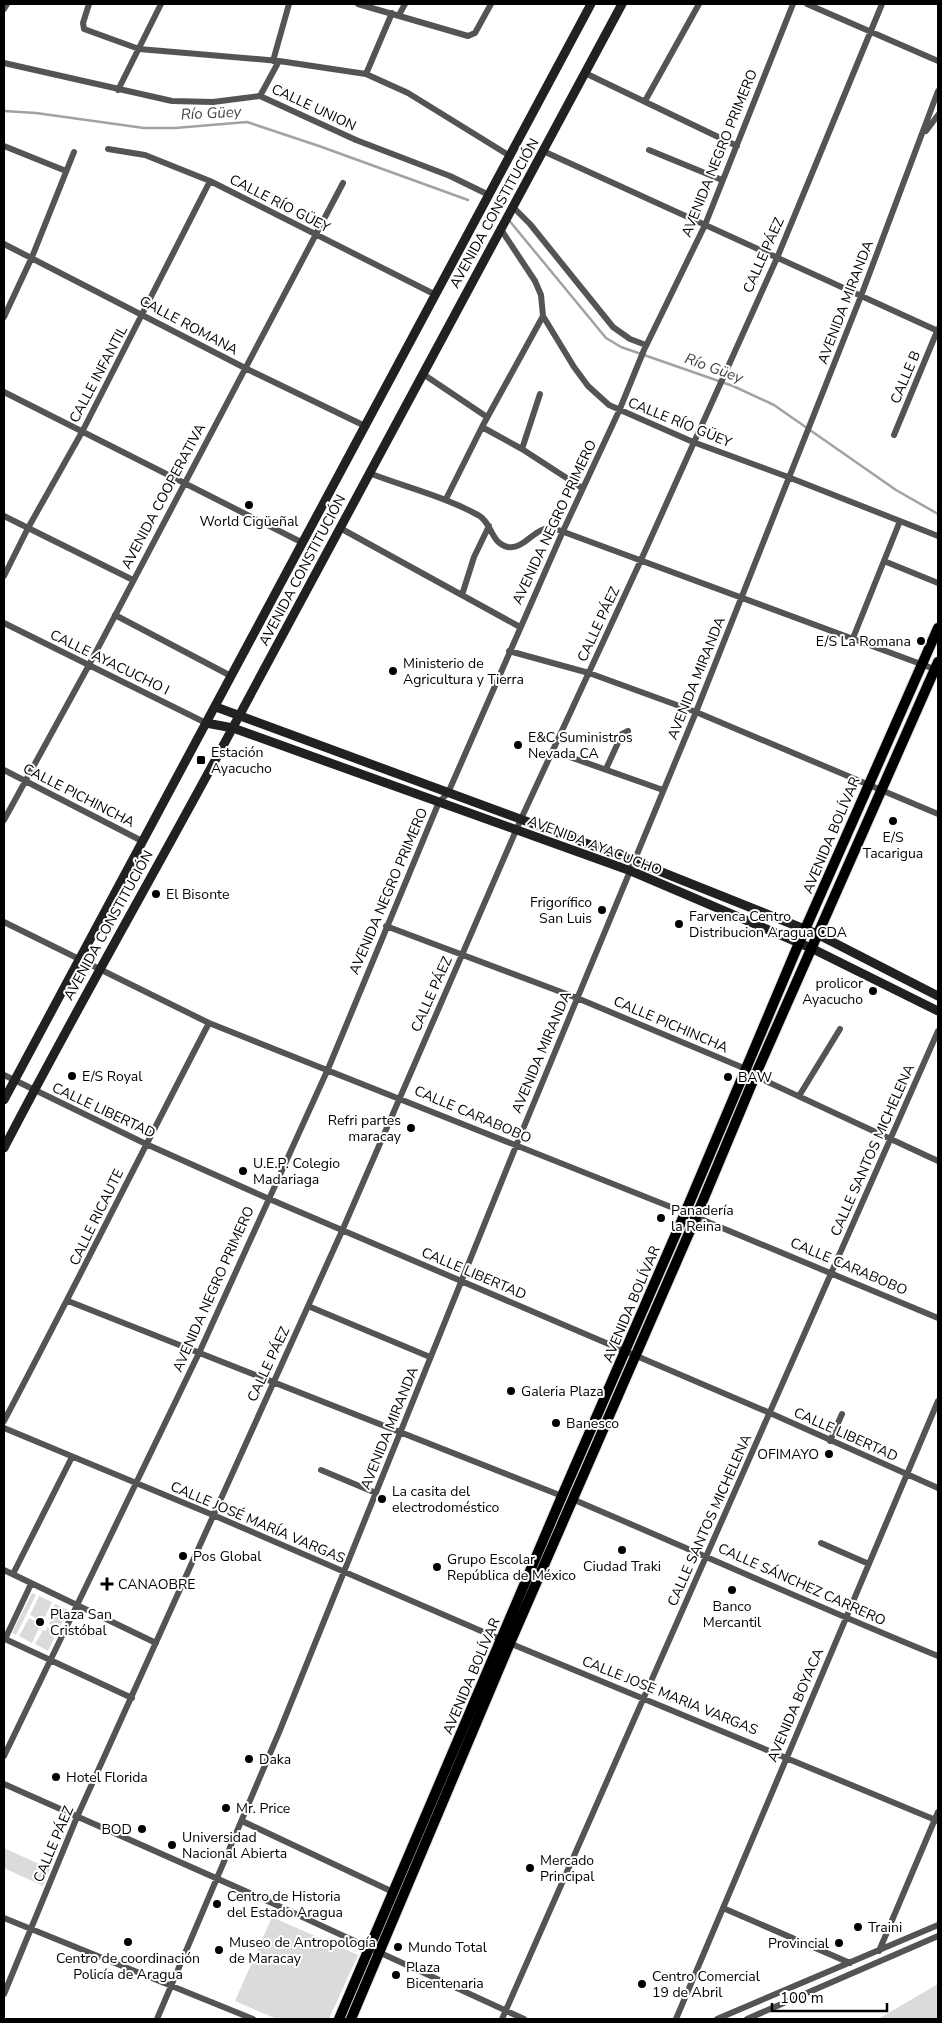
<svg xmlns="http://www.w3.org/2000/svg" width="942" height="2023" font-family="'Nunito Sans',sans-serif">
<style>
.green{fill:#dbdbdb}
.lines{fill:none;stroke-linecap:round;stroke-linejoin:round}
.stream{stroke:#a2a2a2;stroke-width:2.5}
.primary-casing{stroke:#dbdbdb;stroke-width:12}
.street{stroke:#545454;stroke-width:6}
.secondary{stroke:#212121;stroke-width:9}
.primary{stroke:#000;stroke-width:10}
.poi-dot{fill:#000;stroke:#fff;stroke-width:2}
.labels{text-anchor:middle;stroke-width:4;stroke-linejoin:round;paint-order:stroke}
.street-label{font-size:14px;fill:#000;stroke:#fff}
.poi-label{font-size:14px;fill:#000;stroke:#fff;text-anchor:start}
.water-label{font-size:15px;font-style:italic;fill:#434343;stroke:#fff}
</style>
<rect width="100%" height="100%" fill="#fff"/>
<path class="green" d="M32 1593 36 1595 16 1635 12 1633Z
M39 1596 52 1602 45 1617 42 1616 40 1620 30 1615Z
M55 1604 68 1610 59 1629 49 1624 51 1620 48 1619Z
M29 1618 38 1623 37 1626 39 1628 32 1643 19 1636Z
M47 1627 57 1632 48 1651 35 1644 43 1630 46 1631Z
M4 1848 50 1869 43 1886 4 1868Z
M272 1917 358 1955 329 2019H277L235 2001Z
M938 1984V2019H878Z"/>
<g class="lines">
<path class="stream" d="M4 111 36 113 144 128H175L247 122 319 146 468 200
M508 219 606 338 621 347 733 386 774 405 896 490 938 514"/>
<g class="primary-casing">
<path id="primary" d="M339 2019 562 1496 685 1213 799 943 938 628
M351 2019 510 1643 696 1217 755 1076 938 662"/>
</g>
<path class="street" d="M89 4 83 23 84 29 139 49 279 61 366 74 408 93 510 156
M358 4 468 36 475 33 491 4
M807 4 938 61
M4 9 7 4
M399 15 405 4
M273 61 289 4
M4 63 172 101 213 102 260 96 356 140 450 176 489 195
M585 73 737 146
M366 74 392 13
M118 90 161 4
M260 96 279 61
M645 101 699 4
M926 131 938 115
M4 146 66 171
M108 149 145 155 210 181 436 295
M649 150 722 180
M543 151 938 331
M512 206 530 224 613 327 630 339 646 345
M500 228 535 281 541 295 543 316 574 367 588 386 609 405 693 442 788 477 938 536
M4 244 245 368 365 426
M4 317 32 257 74 152
M423 374 487 417
M4 392 303 543
M482 427 522 449 582 488
M894 435 938 329
M522 449 540 394
M369 473C405 487 443 496 478 515 492 522 490 543 508 547 522 549 530 535 542 530 545 528 550 528 553 528L937 670
M446 499 482 427 543 316
M4 516 133 580
M340 528 520 627
M884 561 938 583
M4 576 28 528 82 432 210 181
M462 595 474 557 489 526
M115 615 231 676
M4 623 206 723
M853 638 900 521
M509 651 589 673 696 712 938 814
M553 751 663 790
M606 769 622 734 628 731
M4 770 142 841
M4 820 89 665 343 183
M4 922 209 1023 696 1217 938 1318
M386 926 577 998 746 1069 755 1076 938 1161
M4 1075 146 1144 267 1198 770 1413 938 1488
M799 1096 840 1029
M68 1301 562 1496
M308 1306 430 1357
M4 1421C74 1289 140 1155 209 1023
M4 1428 213 1515 502 1640 938 1821
M830 1441 842 1414
M321 1470 376 1493
M572 1499C695 1551 815 1606 938 1656
M821 1543 869 1564
M4 1570 156 1643
M13 1574 72 1457
M31 1584 5 1639 132 1698
M4 1756 199 1353 328 1069 439 802 448 793 563 531 619 411 644 350 705 225 793 4
M4 1784 272 1903 524 2019
M242 1821 393 1892
M723 1908 850 1963
M4 1918 253 2019
M879 1951 938 1812
M4 1994 77 1817 342 1231 521 819 641 560 777 258 882 4
M157 2019 280 1730 516 1146 696 712 861 296 938 91
M502 2019 938 1031
M676 2019 938 1401
M717 2019 938 1925
M747 2019 938 1936"/>
<path class="secondary" d="M216 707 634 861 817 934 938 996
M206 723 233 728 631 871 811 948 938 1011
M4 1100 591 4
M4 1148C77 1007 157 869 232 729 363 488 491 245 622 4"/>
<use href="#primary" class="primary"/>
</g>
<g class="poi-dot">
<circle cx="249" cy="505" r="5"/>
<circle cx="921" cy="641" r="5"/>
<circle cx="393" cy="671" r="5"/>
<circle cx="518" cy="745" r="5"/>
<rect x="196" y="755" width="10" height="10" rx="2.5"/>
<circle cx="893" cy="821" r="5"/>
<circle cx="156" cy="894" r="5"/>
<circle cx="602" cy="910" r="5"/>
<circle cx="679" cy="924" r="5"/>
<circle cx="873" cy="991" r="5"/>
<circle cx="72" cy="1076" r="5"/>
<circle cx="728" cy="1077" r="5"/>
<circle cx="411" cy="1128" r="5"/>
<circle cx="243" cy="1171" r="5"/>
<circle cx="661" cy="1218" r="5"/>
<circle cx="511" cy="1391" r="5"/>
<circle cx="556" cy="1423" r="5"/>
<circle cx="829" cy="1454" r="5"/>
<circle cx="382" cy="1499" r="5"/>
<circle cx="622" cy="1550" r="5"/>
<circle cx="183" cy="1556" r="5"/>
<circle cx="437" cy="1567" r="5"/>
<path d="M104.5 1576.5h5v5h5v5h-5v5h-5v-5h-5v-5h5z"/>
<circle cx="732" cy="1590" r="5"/>
<circle cx="40" cy="1622" r="5"/>
<circle cx="249" cy="1759" r="5"/>
<circle cx="56" cy="1777" r="5"/>
<circle cx="226" cy="1808" r="5"/>
<circle cx="142" cy="1829" r="5"/>
<circle cx="172" cy="1845" r="5"/>
<circle cx="530" cy="1868" r="5"/>
<circle cx="217" cy="1904" r="5"/>
<circle cx="858" cy="1927" r="5"/>
<circle cx="128" cy="1942" r="5"/>
<circle cx="839" cy="1943" r="5"/>
<circle cx="398" cy="1947" r="5"/>
<circle cx="219" cy="1950" r="5"/>
<circle cx="396" cy="1975" r="5"/>
<circle cx="642" cy="1984" r="5"/>
</g>
<g class="labels">
<g class="street-label">
<text transform="translate(314 107) rotate(25)" y="5">CALLE UNION</text>
<text transform="translate(719 153) rotate(-68)" y="5">AVENIDA NEGRO PRIMERO</text>
<text transform="translate(280 203) rotate(27)" y="5">CALLE RÍO GÜEY</text>
<text transform="translate(494 213) rotate(-61)" y="5">AVENIDA CONSTITUCIÓN</text>
<text transform="translate(763 255) rotate(-66)" y="5">CALLE PÁEZ</text>
<text transform="translate(845 302) rotate(-69)" y="5">AVENIDA MIRANDA</text>
<text transform="translate(189 325) rotate(28)" y="5">CALLE ROMANA</text>
<text transform="translate(98 374) rotate(-62)" y="5">CALLE INFANTIL</text>
<text transform="translate(905 377) rotate(-67)" y="5">CALLE B</text>
<text transform="translate(680 422) rotate(22)" y="5">CALLE RÍO GÜEY</text>
<text transform="translate(163 496) rotate(-62)" y="5">AVENIDA COOPERATIVA</text>
<text transform="translate(554 522) rotate(-65)" y="5">AVENIDA NEGRO PRIMERO</text>
<text transform="translate(302 570) rotate(-62)" y="5">AVENIDA CONSTITUCIÓN</text>
<text transform="translate(598 624) rotate(-65)" y="5">CALLE PÁEZ</text>
<text transform="translate(110 662) rotate(26)" y="5">CALLE AYACUCHO I</text>
<text transform="translate(696 678) rotate(-68)" y="5">AVENIDA MIRANDA</text>
<text transform="translate(79 795) rotate(27)" y="5">CALLE PICHINCHA</text>
<text transform="translate(831 835) rotate(-67)" y="5">AVENIDA BOLÍVAR</text>
<text transform="translate(595 845) rotate(21)" y="5">AVENIDA AYACUCHO</text>
<text transform="translate(388 891) rotate(-67)" y="5">AVENIDA NEGRO PRIMERO</text>
<text transform="translate(108 925) rotate(-61)" y="5">AVENIDA CONSTITUCIÓN</text>
<text transform="translate(431 994) rotate(-66)" y="5">CALLE PÁEZ</text>
<text transform="translate(671 1024) rotate(23)" y="5">CALLE PICHINCHA</text>
<text transform="translate(541 1052) rotate(-67)" y="5">AVENIDA MIRANDA</text>
<text transform="translate(104 1110) rotate(25)" y="5">CALLE LIBERTAD</text>
<text transform="translate(473 1114) rotate(23)" y="5">CALLE CARABOBO</text>
<text transform="translate(872 1150) rotate(-66)" y="5">CALLE SANTOS MICHELENA</text>
<text transform="translate(96 1217) rotate(-64)" y="5">CALLE RICAUTE</text>
<text transform="translate(849 1266) rotate(23)" y="5">CALLE CARABOBO</text>
<text transform="translate(474 1273) rotate(23)" y="5">CALLE LIBERTAD</text>
<text transform="translate(213 1289) rotate(-66)" y="5">AVENIDA NEGRO PRIMERO</text>
<text transform="translate(631 1304) rotate(-67)" y="5">AVENIDA BOLÍVAR</text>
<text transform="translate(268 1364) rotate(-65)" y="5">CALLE PÁEZ</text>
<text transform="translate(389 1428) rotate(-68)" y="5">AVENIDA MIRANDA</text>
<text transform="translate(846 1434) rotate(24)" y="5">CALLE LIBERTAD</text>
<text transform="translate(709 1520) rotate(-66)" y="5">CALLE SANTOS MICHELENA</text>
<text transform="translate(258 1522) rotate(23)" y="5">CALLE JOSÉ MARÍA VARGAS</text>
<text transform="translate(802 1584) rotate(24)" y="5">CALLE SÁNCHEZ CARRERO</text>
<text transform="translate(471 1676) rotate(-67)" y="5">AVENIDA BOLÍVAR</text>
<text transform="translate(670 1695) rotate(22)" y="5">CALLE JOSE MARIA VARGAS</text>
<text transform="translate(795 1705) rotate(-67)" y="5">AVENIDA BOYACA</text>
<text transform="translate(53 1844) rotate(-67)" y="5">CALLE PÁEZ</text>
</g>
<g class="poi-label">
<text x="249" y="526" text-anchor="middle">World Cigüeñal</text>
<text x="911" y="646" text-anchor="end">E/S La Romana</text>
<text x="403" y="668">Ministerio de<tspan x="403" dy="16">Agricultura y Tierra</tspan></text>
<text x="528" y="742">E&amp;C Suministros<tspan x="528" dy="16">Nevada CA</tspan></text>
<text x="211" y="757">Estación<tspan x="211" dy="16">Ayacucho</tspan></text>
<text x="893" y="842" text-anchor="middle">E/S<tspan x="893" dy="16">Tacarigua</tspan></text>
<text x="166" y="899">El Bisonte</text>
<text x="592" y="907" text-anchor="end">Frigorífico<tspan x="592" dy="16">San Luis</tspan></text>
<text x="689" y="921">Farvenca Centro<tspan x="689" dy="16">Distribucion Aragua CDA</tspan></text>
<text x="863" y="988" text-anchor="end">prolicor<tspan x="863" dy="16">Ayacucho</tspan></text>
<text x="82" y="1081">E/S Royal</text>
<text x="738" y="1082">BAW</text>
<text x="401" y="1125" text-anchor="end">Refri partes<tspan x="401" dy="16">maracay</tspan></text>
<text x="253" y="1168">U.E.P. Colegio<tspan x="253" dy="16">Madariaga</tspan></text>
<text x="671" y="1215">Panadería<tspan x="671" dy="16">la Reina</tspan></text>
<text x="521" y="1396">Galeria Plaza</text>
<text x="566" y="1428">Banesco</text>
<text x="819" y="1459" text-anchor="end">OFIMAYO</text>
<text x="392" y="1496">La casita del<tspan x="392" dy="16">electrodoméstico</tspan></text>
<text x="193" y="1561">Pos Global</text>
<text x="447" y="1564">Grupo Escolar<tspan x="447" dy="16">República de México</tspan></text>
<text x="622" y="1571" text-anchor="middle">Ciudad Traki</text>
<text x="118" y="1589">CANAOBRE</text>
<text x="732" y="1611" text-anchor="middle">Banco<tspan x="732" dy="16">Mercantil</tspan></text>
<text x="50" y="1619">Plaza San<tspan x="50" dy="16">Cristóbal</tspan></text>
<text x="259" y="1764">Daka</text>
<text x="66" y="1782">Hotel Florida</text>
<text x="236" y="1813">Mr. Price</text>
<text x="132" y="1834" text-anchor="end">BOD</text>
<text x="182" y="1842">Universidad<tspan x="182" dy="16">Nacional Abierta</tspan></text>
<text x="540" y="1865">Mercado<tspan x="540" dy="16">Principal</tspan></text>
<text x="227" y="1901">Centro de Historia<tspan x="227" dy="16">del Estado Aragua</tspan></text>
<text x="868" y="1932">Traini</text>
<text x="229" y="1947">Museo de Antropología<tspan x="229" dy="16">de Maracay</tspan></text>
<text x="829" y="1948" text-anchor="end">Provincial</text>
<text x="408" y="1952">Mundo Total</text>
<text x="128" y="1963" text-anchor="middle">Centro de coordinación<tspan x="128" dy="16">Policía de Aragua</tspan></text>
<text x="406" y="1972">Plaza<tspan x="406" dy="16">Bicentenaria</tspan></text>
<text x="652" y="1981">Centro Comercial<tspan x="652" dy="16">19 de Abril</tspan></text>
</g>
<g class="water-label">
<text transform="translate(211 113) rotate(-3)" y="5">Río Güey</text>
<text transform="translate(714 368) rotate(20)" y="5">Río Güey</text>
</g>
</g>
<rect width="942" height="2023" fill="none" stroke="#000000" stroke-width="10"/>
<path d="M772 2003v8h115v-8" fill="none" stroke="#000000" stroke-width="2.5"/>
<text x="780" y="2003" font-size="15" fill="#000000" stroke="#ffffff" stroke-width="4" paint-order="stroke">100 m</text>
</svg>
